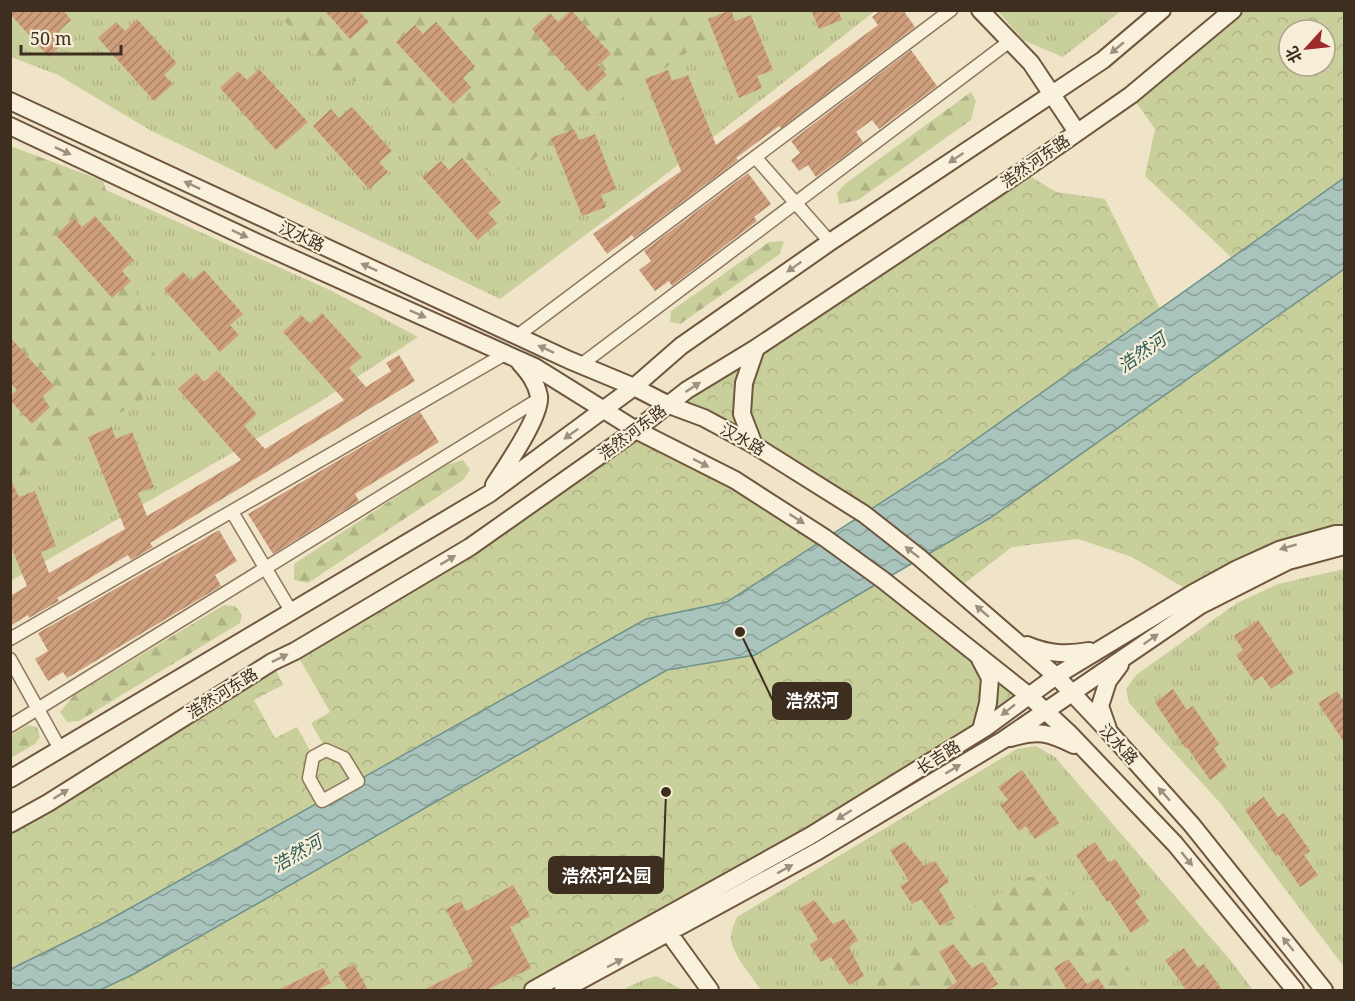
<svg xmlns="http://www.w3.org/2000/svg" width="1355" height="1001" font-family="'Noto Serif','Noto Sans SC',serif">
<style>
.grass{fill:url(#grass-tufts)}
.forest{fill:url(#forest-firs)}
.park{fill:url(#park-crowns);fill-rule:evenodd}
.water{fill:url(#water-waves);stroke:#6f938a;stroke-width:1.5}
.building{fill:url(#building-hatch)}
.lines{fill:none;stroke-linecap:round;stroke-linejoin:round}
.street-casing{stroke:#8d765c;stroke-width:15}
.secondary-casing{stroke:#6f573f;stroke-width:20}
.street{stroke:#faf1dc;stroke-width:12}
.secondary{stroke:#faf1dc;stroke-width:16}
.oneway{fill:#9c907e}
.labels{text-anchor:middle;stroke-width:4.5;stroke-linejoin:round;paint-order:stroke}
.street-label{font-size:16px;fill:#3d2e20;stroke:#f7eed8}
.water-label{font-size:18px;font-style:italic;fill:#2f5d5a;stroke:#f7eed8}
.leader{fill:none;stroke:#3d2e20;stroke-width:2}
.callout-dot{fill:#3d2e20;stroke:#f7eed8;stroke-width:2}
.callout{fill:#3d2e20;stroke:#3d2e20;stroke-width:2}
.callout-label{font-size:18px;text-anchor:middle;font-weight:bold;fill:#fff}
</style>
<defs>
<pattern id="grass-tufts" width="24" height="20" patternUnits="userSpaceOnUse" patternTransform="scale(1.5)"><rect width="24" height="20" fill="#c9cf9b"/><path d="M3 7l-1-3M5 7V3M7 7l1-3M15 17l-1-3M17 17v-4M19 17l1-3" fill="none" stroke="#aeb285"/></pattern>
<pattern id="forest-firs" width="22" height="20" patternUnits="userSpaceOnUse" patternTransform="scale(1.5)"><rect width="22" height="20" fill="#c9cf9b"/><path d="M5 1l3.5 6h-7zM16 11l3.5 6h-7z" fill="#aeb285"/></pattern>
<pattern id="park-crowns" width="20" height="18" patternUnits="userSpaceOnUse" patternTransform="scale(1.5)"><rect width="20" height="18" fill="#c9cf9b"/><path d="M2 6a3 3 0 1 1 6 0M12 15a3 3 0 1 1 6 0" fill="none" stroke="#aeb285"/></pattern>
<pattern id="water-waves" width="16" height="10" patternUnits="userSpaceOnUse" patternTransform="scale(1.5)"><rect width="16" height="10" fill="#a9c4bc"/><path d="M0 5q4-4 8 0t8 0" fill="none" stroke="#8ba098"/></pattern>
<pattern id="building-hatch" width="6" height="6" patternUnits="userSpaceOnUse" patternTransform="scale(1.5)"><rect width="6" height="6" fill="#cf9f7d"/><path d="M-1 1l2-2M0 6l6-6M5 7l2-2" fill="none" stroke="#a98266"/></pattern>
</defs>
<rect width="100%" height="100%" fill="#f0e4c8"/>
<path class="grass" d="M10 11H875L652 185 500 299 150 130 58 75 11 57Z
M998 11H1121L1063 57 1023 40Z
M10 146 103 181 106 190 330 290 418 337 318 403 11 581Z
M1344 569V967L1221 804 1129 703 1126 689 1136 675 1237 603 1278 584Z
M1036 746 1055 757 1231 961 1253 990H761C752 977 730 952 731 936 731 930 735 923 737 917L1017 749Z
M656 976 683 990H622L643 980Z"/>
<path class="forest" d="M276 11H744L737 18 503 180 397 119 361 82 334 78Z
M971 92 976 101 971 120 858 200 839 204 837 193 845 184Z
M10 146 103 181 164 385 11 483Z
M784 241 780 254 680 324 670 322 671 311 769 242Z
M463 460 470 470 463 480 308 583 294 580V564L443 466Z
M224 605 235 606 242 615 240 623 79 721 67 722 60 712 74 695Z
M28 725 37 727 40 737 35 744 11 758V735Z
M1028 877H1042L1066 887 1145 990H865L886 968 930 933Z"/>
<path class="park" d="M1232 11H1344V178L1232 258 1145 176 1155 129 1131 95ZM1289 30H1325V66H1289Z
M1022 171 1056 192 1105 199 1160 309 944 462 864 514 669 405Z
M1344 269V534L1193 593 1132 557 1078 539 1012 547 957 589 920 558 990 518Z
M636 430 825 538 727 602 646 619 100 925 11 969V824L272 662 283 685 254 700 275 738 297 727 313 756 326 749 311 723 330 712 295 651Z
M883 580 1028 695 985 728 533 990H100L134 974 667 670 755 655Z"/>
<path class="water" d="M1344 178V269L990 518 755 655 667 670 134 974 100 990H11V969L100 925 646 619 727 602 944 462Z"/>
<path class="building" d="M10 10H63L71 20 59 31 67 40 49 57 10 14Z
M324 10H358L369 22 350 39Z
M571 10 611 54 598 65 607 75 588 92 532 29 550 13 558 22Z
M731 10 735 21 751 15 773 70 757 76 762 88 739 98 708 19Z
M811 10H838L842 20 819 29Z
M881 10H903L915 27 781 128 779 126 736 158 738 160 634 238 632 235 607 254 593 234 681 171 645 79 668 70 672 81 688 75 716 145 878 25 872 17Z
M137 19 177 63 164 75 173 84 154 101 98 38 116 22 125 31Z
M436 22 475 66 463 78 471 87 453 104 396 42 415 25 423 34Z
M911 50 937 86 879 129 872 120 856 132 863 142 816 177 808 165 799 171 791 160 800 153 791 141Z
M259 69 308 122 276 150 220 88 238 71 247 80Z
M352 107 392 151 379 162 388 172 369 189 313 126 331 109 339 118Z
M574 129 579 140 595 134 616 189 601 195 606 207 582 216 551 138Z
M462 158 501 202 488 213 497 223 478 240 422 177 441 161 449 170Z
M748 173 771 204 754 217 757 221 672 286 669 281 655 291 639 270 651 261 644 251Z
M95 216 134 260 122 271 131 281 112 298 56 235 74 218 82 227Z
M204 270 243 314 230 325 239 335 220 352 164 289 183 272 191 281Z
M322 313 362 357 349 368 366 387 391 371 386 363 399 355 415 381 150 543 153 547 131 560 128 555 57 598 59 601 29 618 28 615 10 626V596L27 586 10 544V478L19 497 35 491 56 546 41 552 49 573 125 529 88 437 111 427 116 439 132 432 154 487 138 493 147 516 241 460 178 389 196 373 204 382 217 370 257 414 244 426 265 449 344 400 283 332 301 315 310 324Z
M10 337 54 386 42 397 50 407 32 424 10 400V396L17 390 10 383Z
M420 412 439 442 355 494 359 501 273 554 248 514Z
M219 530 237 561 215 575 221 586 67 678 63 672 48 681 35 659 48 651 38 633Z
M1258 620 1294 673 1271 689 1262 676 1254 681 1236 655 1243 650 1234 636Z
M1173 689 1187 710 1193 706 1219 744 1214 748 1227 767 1210 780 1187 747 1185 748 1155 702Z
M1337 691 1344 702V742L1318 703Z
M1022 770 1059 823 1035 839 1026 826 1019 831 1000 805 1008 800 998 787Z
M1264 797 1278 817 1284 813 1310 851 1304 855 1318 875 1300 887 1278 854 1276 856 1245 810Z
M905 842 924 866 935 861 949 882 939 889 955 918 940 926 921 899 912 904 900 886 909 881 890 850Z
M1095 842 1109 863 1115 859 1141 897 1135 901 1149 921 1131 933 1109 900 1107 902 1076 855Z
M513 885 530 916 510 927 531 968 487 990H423L472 966 471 963 473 962 446 909 461 901 466 911Z
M814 900 833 924 844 919 858 940 849 947 864 976 849 985 831 957 821 962 810 945 818 939 800 909Z
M953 944 972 968 983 962 998 984 988 990H945L957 982 939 952Z
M1184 948 1198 968 1204 964 1222 990H1186L1165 960Z
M1068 959 1087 984 1098 978 1106 990H1067L1054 968Z
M354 964 368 990H348L338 972Z
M323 968 331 983 317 990H278Z"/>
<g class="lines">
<g class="street-casing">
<path id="street" d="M755 157 830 242
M517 336 951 10
M582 364 1010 41
M232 512 291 611
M10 639 505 354
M10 659 60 749
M10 726 539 399
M326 750 344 758 358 781 322 801 309 778 313 757Z"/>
</g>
<g class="secondary-casing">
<path id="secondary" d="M980 10 1031 63 1077 132
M10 101 569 360 634 387 669 405 704 418 754 445 864 514 920 558 1056 676 1109 732 1192 825 1324 990
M10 126 258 243 535 367 636 430 735 480 825 538 883 580 1028 695 1068 732 1175 844 1295 990
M754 445 742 414 744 383 756 348
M494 485C505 468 542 415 539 396 536 382 529 373 520 363
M1027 645C1048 654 1066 655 1089 651
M980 659 990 678 988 703 981 730
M1108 729 1100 706 1108 681 1120 665
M1010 738C1039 730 1047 732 1074 745
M10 779 489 494 634 387 681 346 830 242 1103 60 1162 10
M10 824 48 803 272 662 295 651 470 547 636 430 687 390 756 348 1022 171 1131 95 1233 10
M663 925 710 990
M533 990 810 836 985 728 1056 676 1193 593 1237 569 1279 550 1336 534H1344
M563 990 818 851 1003 740 1201 605 1288 561 1344 546"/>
</g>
<use href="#street" class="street"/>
<use href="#secondary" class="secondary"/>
</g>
<defs><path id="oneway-solid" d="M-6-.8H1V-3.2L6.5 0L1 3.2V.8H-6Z" transform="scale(1.5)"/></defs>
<g class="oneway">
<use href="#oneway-solid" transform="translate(1117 48) rotate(140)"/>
<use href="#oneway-solid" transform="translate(63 151) rotate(25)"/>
<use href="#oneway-solid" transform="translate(956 158) rotate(146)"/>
<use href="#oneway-solid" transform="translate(192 185) rotate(-155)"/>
<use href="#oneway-solid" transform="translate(240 234) rotate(25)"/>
<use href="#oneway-solid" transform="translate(369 267) rotate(-155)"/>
<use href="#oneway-solid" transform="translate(794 267) rotate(145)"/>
<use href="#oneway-solid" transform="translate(418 314) rotate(24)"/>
<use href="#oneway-solid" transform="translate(546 349) rotate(-155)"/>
<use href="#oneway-solid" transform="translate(693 387) rotate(-33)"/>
<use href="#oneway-solid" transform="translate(571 434) rotate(144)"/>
<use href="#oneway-solid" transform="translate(701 463) rotate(27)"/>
<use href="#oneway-solid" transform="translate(797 519) rotate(33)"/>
<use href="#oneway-solid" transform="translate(1288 547) rotate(164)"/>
<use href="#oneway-solid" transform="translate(912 552) rotate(-142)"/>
<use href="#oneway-solid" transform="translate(448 560) rotate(-31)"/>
<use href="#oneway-solid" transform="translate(982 611) rotate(-139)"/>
<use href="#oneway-solid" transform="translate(1151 639) rotate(-35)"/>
<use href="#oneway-solid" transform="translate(280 658) rotate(-26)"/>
<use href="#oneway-solid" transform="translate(1008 710) rotate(142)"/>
<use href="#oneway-solid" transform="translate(953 769) rotate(-31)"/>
<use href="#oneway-solid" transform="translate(61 794) rotate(-32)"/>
<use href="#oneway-solid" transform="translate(1164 794) rotate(-132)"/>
<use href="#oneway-solid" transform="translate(844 815) rotate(148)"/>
<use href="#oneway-solid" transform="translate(1187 859) rotate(51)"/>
<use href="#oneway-solid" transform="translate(785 869) rotate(-29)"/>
<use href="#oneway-solid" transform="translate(1288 944) rotate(-129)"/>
<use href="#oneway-solid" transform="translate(615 963) rotate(-28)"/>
</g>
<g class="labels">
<g class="street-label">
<text transform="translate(1035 161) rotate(-35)" y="6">浩然河东路</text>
<text transform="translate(302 236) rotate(25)" y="6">汉水路</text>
<text transform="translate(632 432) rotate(-37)" y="6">浩然河东路</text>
<text transform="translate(743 439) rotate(29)" y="6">汉水路</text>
<text transform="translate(222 693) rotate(-32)" y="6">浩然河东路</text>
<text transform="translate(1119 744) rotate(48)" y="6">汉水路</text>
<text transform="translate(938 757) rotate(-32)" y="6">长吉路</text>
</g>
<g class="water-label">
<text transform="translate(1142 353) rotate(-35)" y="6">浩然河</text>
<text transform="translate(297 854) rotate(-30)" y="6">浩然河</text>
</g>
</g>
<path class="leader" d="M740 632L773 701M666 792L663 875"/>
<g class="callout-dot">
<circle cx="740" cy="632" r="6"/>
<circle cx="666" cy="792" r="6"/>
</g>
<g class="callout">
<rect x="773" y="683" width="78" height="36" rx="6"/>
<rect x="549" y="857" width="114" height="36" rx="6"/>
</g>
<g class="callout-label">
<text x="812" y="707">浩然河</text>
<text x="606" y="882">浩然河公园</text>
</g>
<rect width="1355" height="1001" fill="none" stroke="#3d2e20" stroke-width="24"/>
<g transform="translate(1307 48) rotate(243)"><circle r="28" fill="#f7eed8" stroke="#ada18e" stroke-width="1.5"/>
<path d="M0-4.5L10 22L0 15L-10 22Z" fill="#9e2a2b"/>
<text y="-9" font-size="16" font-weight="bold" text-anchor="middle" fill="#3d2e20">北</text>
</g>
<path d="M21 45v9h100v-9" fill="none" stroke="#3d2e20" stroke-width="3"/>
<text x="30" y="45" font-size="18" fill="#3d2e20" stroke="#f7eed8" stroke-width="4.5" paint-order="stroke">50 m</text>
</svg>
